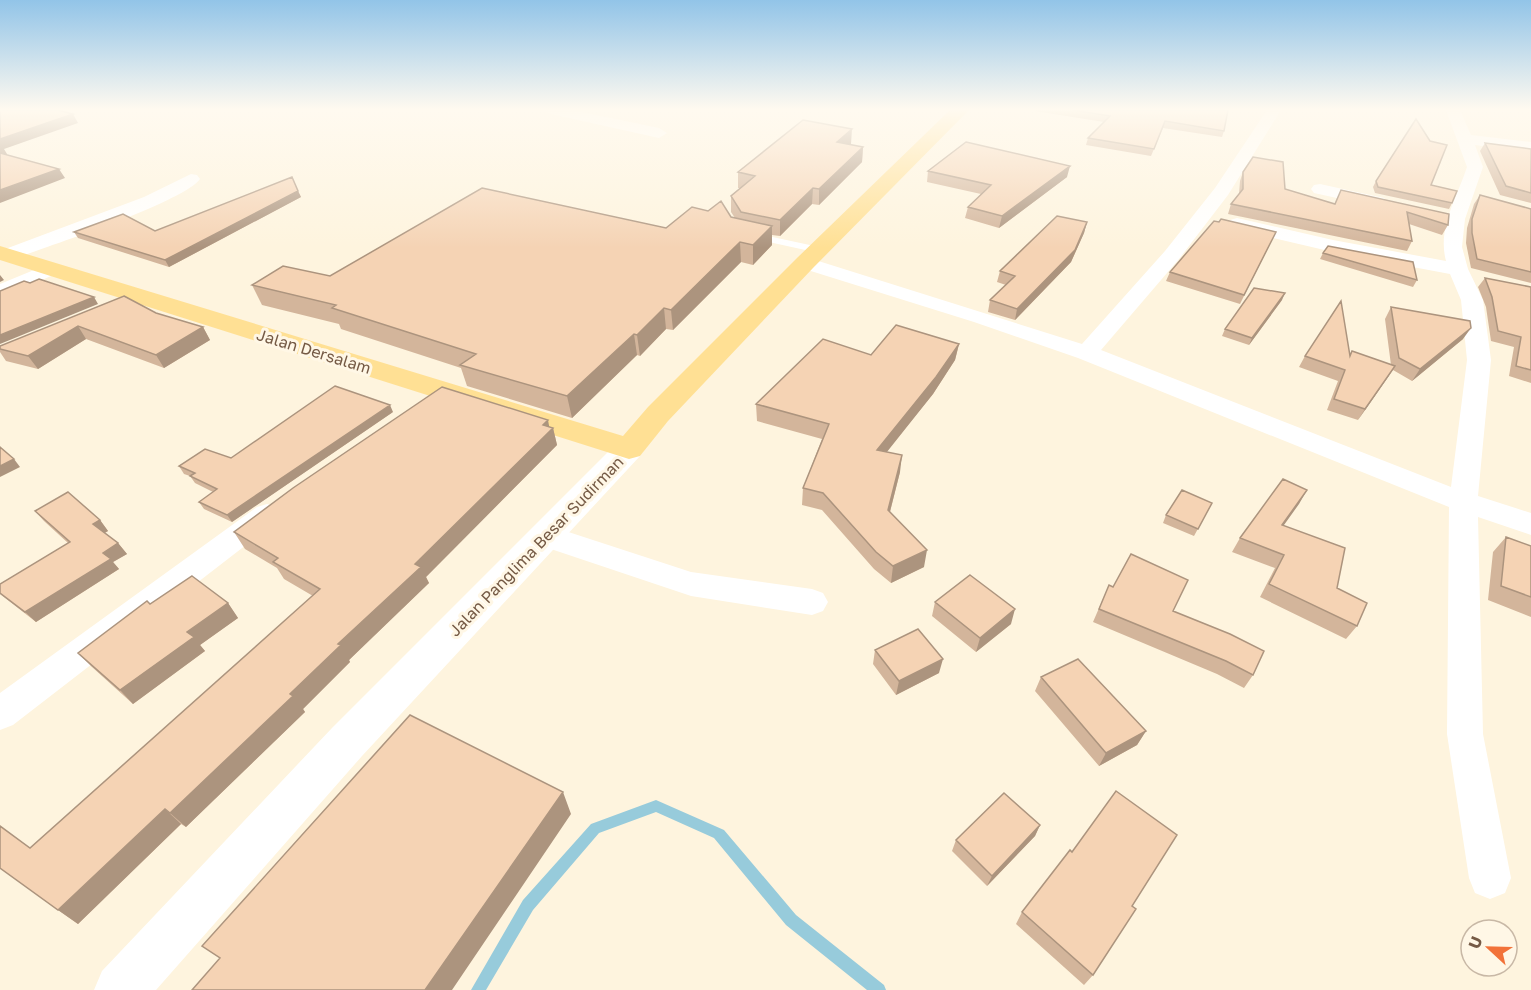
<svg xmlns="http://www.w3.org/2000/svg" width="1531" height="990" font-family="'Golos Text',sans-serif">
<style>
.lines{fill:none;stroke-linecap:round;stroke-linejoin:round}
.stream{fill:#97cbdb;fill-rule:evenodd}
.service{fill:#fff;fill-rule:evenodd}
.minor{fill:#fff;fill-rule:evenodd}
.secondary{fill:#fff;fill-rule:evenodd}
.primary{fill:#ffe094;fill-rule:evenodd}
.wall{fill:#d3b59b}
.shaded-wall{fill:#ac947e}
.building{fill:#f5d3b4;stroke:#ac947e;stroke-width:1.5}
.labels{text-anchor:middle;stroke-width:6;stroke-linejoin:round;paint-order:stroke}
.street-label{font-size:16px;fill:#755a45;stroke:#fff7e6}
</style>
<rect width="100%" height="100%" fill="#fef4de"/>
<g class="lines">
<path class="stream" d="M656 800 724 830 796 915 884 985 886 990H867L786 925 714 838 656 812 599 833 533 910 486 990H471L523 900 591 824Z"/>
<path class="service" d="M754 233 819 247 824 250 819 253 750 238 749 236Z"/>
<path class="minor" d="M544 110H572L659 128 667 133 659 138 551 114Z
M1267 110H1281L1228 195 1179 259 1101 350 1451 487 1467 360 1461 300 1450 274 1333 252 1230 228 1228 224 1230 220 1237 218 1333 240 1446 261C1437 228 1457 198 1467 167L1446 110H1460L1471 135 1531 142V152L1475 145 1483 167 1465 219 1462 247 1468 269 1483 300 1491 360 1478 496 1531 513V535L1478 517 1483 734 1511 878 1505 893 1490 899 1475 893 1469 878 1447 734 1449 507 1078 358 974 322 798 267 795 263 798 259H812L1082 344 1165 251 1215 188Z
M191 174 197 175 200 179C184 202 48 246 14 259H0V251L144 197Z
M1320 184 1384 198 1387 202 1384 206 1378 207 1314 193 1311 189 1314 185Z
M51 263 58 265 61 269 58 273 0 298V284Z
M267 504 277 507 282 514 277 521 13 725 0 730V693L257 507Z
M547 525 691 572 812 589 823 593 828 602 823 611 812 615 691 596 536 544 532 536 536 528Z"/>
<path class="secondary" d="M629 439 640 442 645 449 640 456 362 756 156 990H94L102 971 332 728 618 442Z"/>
<path class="primary" d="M950 110H969L813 268 668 421 640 456 629 459 0 260V246L623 436 648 407 797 258Z"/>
</g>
<path class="wall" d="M1035 110H1228L1224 131 1222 137 1163 128 1151 156 1086 145 1088 138 1104 122 1035 111Z
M1485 143 1531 149V203L1500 195 1480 151Z
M851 144 850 145 863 147 862 162 819 205 812 204 780 236 772 235V245L753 265 741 262 673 330 666 329 640 356 637 355 572 418 467 386 461 368 341 329 339 324 262 305 252 285 330 276 666 228 708 211 735 218 731 212V196L740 188H738V172Z
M928 171 1067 177 999 228 965 218 968 207 981 194 927 182Z
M1243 172 1285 189 1335 204 1341 190 1448 225 1442 235 1409 224 1412 241 1407 251 1228 214 1231 204 1239 194 1240 181Z
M1376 181 1431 185 1452 203 1449 209 1375 193 1373 187Z
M298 191 301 197 169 267 78 238 74 232 155 231Z
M1480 195 1531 209V283L1471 268 1466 243 1467 228 1474 204Z
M1087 222 1084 233 1071 262 1015 320 988 312 990 300 1006 285 997 282 1000 271Z
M1272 240 1240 304 1166 281 1170 272Z
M1323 253 1417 280 1413 287 1320 259Z
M1485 278 1531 287V383L1509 376 1514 347 1491 341 1486 307 1478 287Z
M124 296 156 313 203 327 210 340 164 368 86 339 38 369 6 361 0 352V346Z
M1282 300 1249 345 1222 336 1225 329Z
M1391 307 1463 339 1412 381 1393 370 1358 420 1327 410 1338 381 1299 367 1305 356 1350 354 1352 351 1391 365 1385 319Z
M959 344 955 360 933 394 886 452 900 472 890 512 924 567 891 583 874 569 822 510 802 505 803 488 822 439 757 421 756 404 871 355Z
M393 412 232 522 204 509 199 502 213 492 195 483 190 476 184 474 179 466 231 458Z
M550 427 553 428 557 445 426 577 429 583 349 660 350 662 303 709 305 712 186 827 181 824 78 924 58 910 3 870 0 826 30 848 313 596 284 579 277 568 245 549 234 532Z
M1307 490 1283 525 1337 588 1357 626 1346 639 1260 597 1275 568 1232 552 1240 538Z
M1212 503 1194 536 1163 523 1166 515Z
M35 511 100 520 108 531 105 533 118 543 127 554 113 562 119 569 36 622 0 594V584L68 543 44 521Z
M1506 537 1531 546V617L1488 600 1493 552Z
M1109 585 1173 611 1253 675 1244 688 1217 674 1093 622Z
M935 602 1011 624 976 652 932 616Z
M228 603 238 618 200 645 205 651 133 704 92 667 78 653 150 604Z
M875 650 939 673 896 695 873 664Z
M1041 677 1146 731 1137 745 1099 766 1035 691Z
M1040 825 1035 836 987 886 952 851 956 840Z
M1022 912 1093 975 1084 985 1016 924Z"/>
<path class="shaded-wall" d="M73 114 78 123 4 149 7 154 0 157V139Z
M852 129 851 144 837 157V142Z
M863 147 862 162 819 205V189Z
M1070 166 1067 177 999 228 1002 216Z
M59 169 65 178 0 203V190Z
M813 188 812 204 780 236V220Z
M298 191 301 197 169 267 165 260Z
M1087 222 1084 233 1071 262 1015 320 1017 309Z
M772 226V245L753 265V245Z
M740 242 741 262 673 330 671 310Z
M0 275 4 280 0 282Z
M1285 293 1282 300 1249 345 1252 338Z
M94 297 98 304 0 344V335Z
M664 308 666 329 640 356 637 335Z
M78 326 86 339 38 369 28 356Z
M203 327 210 340 164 368 156 355Z
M1471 328 1463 339 1412 381 1420 369Z
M634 334 637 355 572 418 567 396Z
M959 344 955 360 933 394 875 467 877 450Z
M1395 366 1388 377 1358 420 1365 409Z
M390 405 393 412 232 522 227 515Z
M548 420 550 431 553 428 557 445 426 577 429 583 349 660 350 662 303 709 305 712 186 827 170 813 290 694 338 644Z
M902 455 900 472 886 527 888 510Z
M14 459 20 467 0 477V466Z
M1307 490 1299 504 1274 539 1282 525Z
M100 520 108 531 102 534 93 524Z
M118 543 127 554 113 562 119 569 36 622 25 612 103 553Z
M927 550 924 567 891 583 893 566Z
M228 603 238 618 200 645 205 651 133 704 120 690 187 632Z
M1015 609 1011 624 976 652 980 638Z
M943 659 939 673 896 695 899 681Z
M1146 731 1137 745 1099 766 1106 753Z
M563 792 571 814 452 990H425Z
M165 809 181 824 78 924 58 910Z
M1040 825 1035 836 987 886 992 876Z"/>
<path class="building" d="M0 110H58L73 114 0 139Z
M1073 110H1228L1224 131 1165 121 1154 149 1088 138 1110 116Z
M1416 119 1430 141 1447 145 1431 185 1457 191 1452 203 1378 187 1376 181Z
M803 120 852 129 837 142 863 147 819 189 813 188 780 220 741 212 731 196 755 176 738 172Z
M966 142 1070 166 1002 216 968 207 991 185 928 171Z
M1485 143 1531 149V193L1506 186Z
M0 153 59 169 0 190Z
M1253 157 1283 162 1285 189 1335 204 1341 190 1449 214 1448 225 1407 212 1412 241 1231 204 1243 189V172Z
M292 177 298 191 165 260 74 232 123 214 155 231Z
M482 188 666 228 692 207 708 211 721 201 731 217 772 226 753 245 740 242 671 310 664 308 637 335 634 334 567 396 460 365 476 354 332 308 336 305 252 285 283 266 330 276Z
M1480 195 1531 209V272L1477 259 1472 233V219Z
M1057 216 1087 222 1075 250 1017 309 990 300 1015 276 1000 271Z
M1221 219 1276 232 1244 295 1170 272 1214 221 1219 222Z
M1328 246 1413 262 1417 280 1323 253Z
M1485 278 1531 287V370L1516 366 1521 337 1498 331 1492 297Z
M39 279 94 297 0 335V291L24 281 30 283Z
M1254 288 1285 293 1252 338 1225 329Z
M124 296 156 313 203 327 156 355 78 326 28 356 0 349V346Z
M1341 301 1350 356 1352 351 1395 366 1365 409 1334 399 1345 370 1305 356Z
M1391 307 1470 321 1471 328 1420 369 1399 358Z
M896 325 959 344 936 377 877 450 902 455 888 510 927 550 893 566 876 552 823 493 803 488 829 424 756 404 823 339 871 355Z
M335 386 390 405 227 515 199 502 217 489 190 476 195 473 179 466 205 449 231 458Z
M442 387 548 420 543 425 553 428 415 564 421 567 338 644 341 645 290 694 293 696 170 813 165 809 58 910 0 868V826L30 848 320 589 273 562 278 558 234 532 293 488Z
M0 447 14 459 0 466Z
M1283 479 1307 490 1282 525 1345 548 1337 588 1367 603 1357 626 1269 584 1284 555 1240 538Z
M1182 490 1212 503 1198 529 1166 515Z
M68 492 100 520 93 524 118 543 103 553 111 559 25 612 0 593V584L70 542 35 511Z
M1506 537 1531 546V597L1501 586Z
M1131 554 1188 580 1173 611 1230 634 1264 651 1253 675 1226 661 1099 609 1109 585 1113 587Z
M970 575 1015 609 980 638 935 602Z
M192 576 228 603 187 632 194 637 120 690 78 653 147 601 150 604Z
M918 629 943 659 899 681 875 650Z
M1078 659 1146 731 1106 753 1041 677Z
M410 715 563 792 425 990H192L220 958 202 946Z
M1116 791 1177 835 1132 906 1136 909 1093 975 1022 912 1070 850 1072 852Z
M1004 793 1040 825 992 876 956 840Z"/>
<linearGradient id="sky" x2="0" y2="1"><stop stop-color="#92c4e8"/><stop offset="0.44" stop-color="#fffaf0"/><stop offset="1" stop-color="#fffaf0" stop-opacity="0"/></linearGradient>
<rect width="1531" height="248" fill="url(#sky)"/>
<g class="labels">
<g class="street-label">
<text transform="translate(314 351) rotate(17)" y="6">Jalan Dersalam</text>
<text transform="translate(536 546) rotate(-46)" y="6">Jalan Panglima Besar Sudirman</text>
</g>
</g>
<g transform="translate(1489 948) rotate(292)"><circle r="28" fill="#fff7e6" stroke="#c8b8a6" stroke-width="1.5"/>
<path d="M0-4.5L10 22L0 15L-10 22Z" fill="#f27239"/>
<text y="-9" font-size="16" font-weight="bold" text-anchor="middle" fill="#755a45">U</text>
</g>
</svg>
